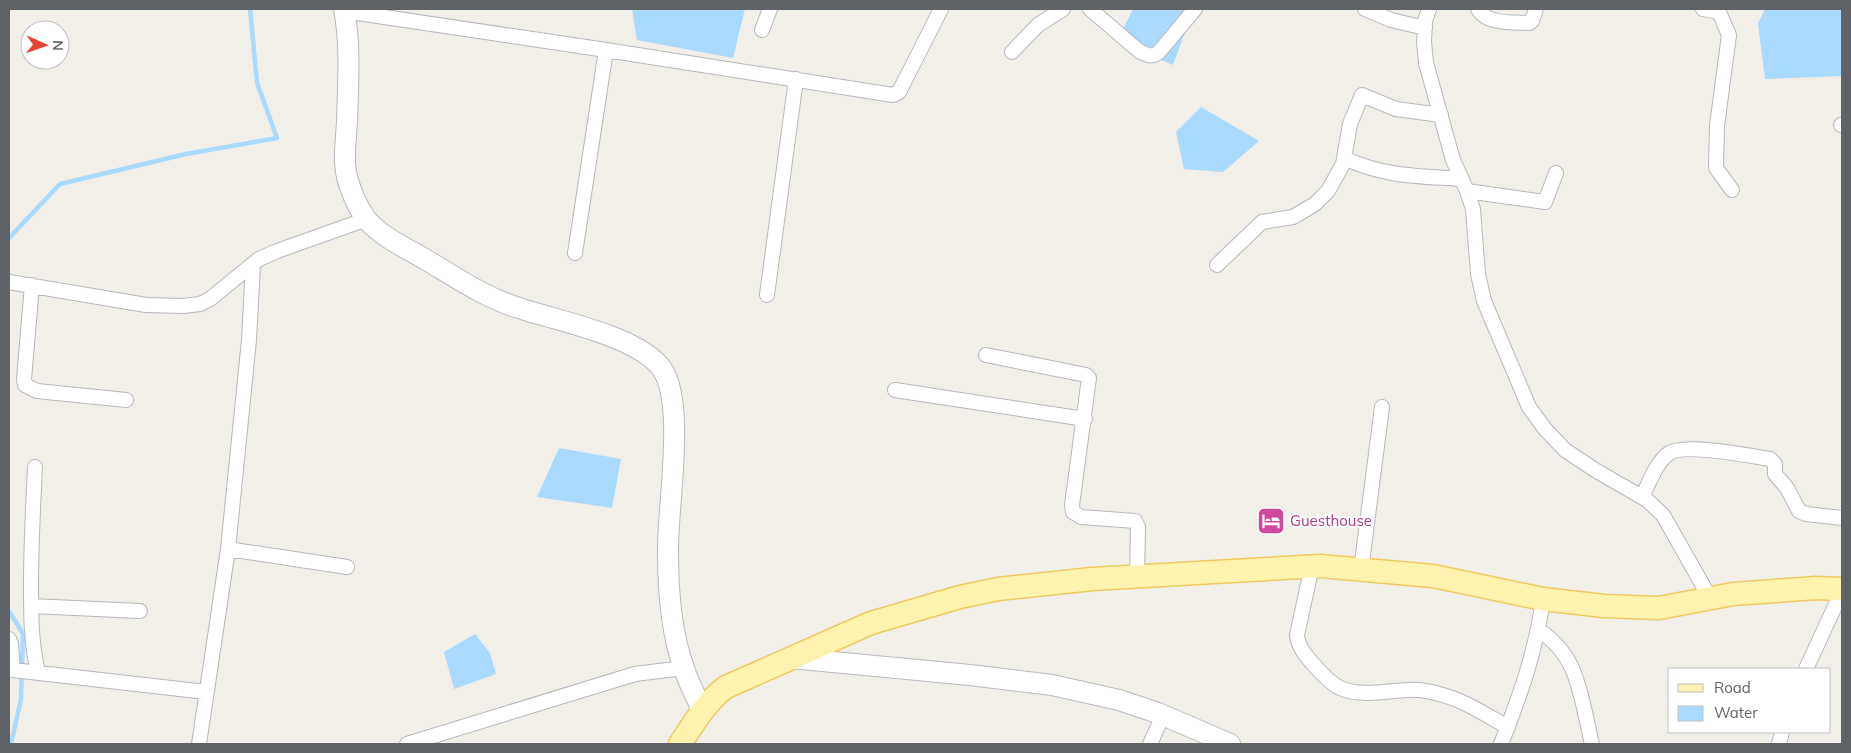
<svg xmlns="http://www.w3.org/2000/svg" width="1851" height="753" font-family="Mulish,sans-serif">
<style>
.water{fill:#aadaff}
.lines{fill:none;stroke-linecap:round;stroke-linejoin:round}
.stream{stroke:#aadaff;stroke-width:4.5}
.street-casing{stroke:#b5b8bc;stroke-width:16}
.secondary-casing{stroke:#b6babf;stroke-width:22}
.primary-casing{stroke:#f2c960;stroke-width:25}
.street{stroke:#fff;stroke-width:14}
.secondary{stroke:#fff;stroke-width:20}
.primary{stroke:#fff2af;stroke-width:22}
.labels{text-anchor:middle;stroke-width:4;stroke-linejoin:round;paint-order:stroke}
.hotel-label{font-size:15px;fill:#b23c85;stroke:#fff;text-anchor:start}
</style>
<rect width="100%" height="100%" fill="#f1efe8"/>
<path class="water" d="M632 9H745L733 58 637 40Z
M1133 9H1181L1190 18 1173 65 1144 52 1123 29Z
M1765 9H1842V76L1765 79 1758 23Z
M1201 107 1259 141 1223 172 1184 169 1176 132Z
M559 448 621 459 612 508 537 497Z
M475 634 490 653 496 674 454 689 444 652Z"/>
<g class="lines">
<path class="stream" d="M9 238 60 184 186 154 277 138 257 83 250 9
M9 611 23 634 21 699 11 744"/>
<g class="street-casing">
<path id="street" d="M1090 9 1139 51C1147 55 1152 58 1159 52L1195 9
M1365 9 1391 20 1425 28
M1429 9 1425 21 1424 42 1426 63 1453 160 1467 191 1473 209 1478 274 1484 301 1529 407 1545 429 1565 450 1595 470 1647 500 1663 515 1710 598
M1478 9C1487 25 1514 22 1529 23L1532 21 1536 9
M1703 9 1719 12 1729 35 1717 126 1716 168 1732 190
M344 11 606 50 893 95 899 92 941 9
M762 30 770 9
M1012 52 1038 25 1063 9
M1841 125H1842
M1344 158C1385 177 1418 176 1462 179
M1467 191 1545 202 1556 173
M575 253 606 50
M1217 265 1262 222 1293 217 1315 204 1328 191 1343 164 1350 124 1362 95 1396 109 1441 115
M9 282 146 305 183 306 200 304 210 299 259 259 277 251 367 219
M32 285 24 379 25 385 37 391 126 400
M767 295 796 79
M986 355 1086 375 1089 378 1072 505 1073 512 1081 517 1135 521 1138 527 1137 577
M895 390 1085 419
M35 467C33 506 31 546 31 585 31 615 31 643 38 672
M1642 497C1649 483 1656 463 1668 454 1682 442 1750 456 1770 459L1775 464V474L1787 488 1799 511 1806 514 1842 518
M228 549 347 567
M1312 566 1297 635C1298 647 1306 656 1314 665 1321 673 1330 683 1340 688 1361 697 1386 691 1408 690 1419 689 1429 691 1439 694 1464 700 1486 715 1508 727
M1361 570 1382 407
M31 606 140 611
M1539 630C1574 654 1578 682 1587 721 1589 729 1590 737 1592 744
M9 639 11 644 13 670 206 692
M1806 669 1842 591
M199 744 228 549 249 340 253 264
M407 744 635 674 683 668
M1150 744 1163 715
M1501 744C1520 696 1536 651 1543 599
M1779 744 1782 732"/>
</g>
<g class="secondary-casing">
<path id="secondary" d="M344 9C351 46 348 83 347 121 346 142 342 164 349 184 353 196 359 210 367 220 382 237 404 247 423 258 454 276 485 298 519 308 557 321 639 336 662 369 686 403 667 509 668 552 668 590 671 633 684 668 688 682 696 696 702 710
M791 658 970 675 1052 685 1119 700 1158 713 1230 744"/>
</g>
<g class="primary-casing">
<path id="primary" d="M680 744C694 723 706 702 726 687L871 623 960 597 998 589 1092 579 1320 566 1433 576 1543 599 1604 606 1659 608 1733 594 1816 588 1842 589"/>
</g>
<use href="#street" class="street"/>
<use href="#secondary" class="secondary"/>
<use href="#primary" class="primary"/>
</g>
<defs>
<g id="hotel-square" transform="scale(1.4375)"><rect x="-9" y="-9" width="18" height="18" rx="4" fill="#d1479c" stroke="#fff"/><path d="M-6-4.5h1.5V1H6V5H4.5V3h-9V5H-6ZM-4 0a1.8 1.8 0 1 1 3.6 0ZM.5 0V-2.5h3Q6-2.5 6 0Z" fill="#fff"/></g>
</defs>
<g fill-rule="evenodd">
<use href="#hotel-square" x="1271" y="521"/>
</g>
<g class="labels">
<g class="hotel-label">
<text x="1290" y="526">Guesthouse</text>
</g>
</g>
<rect width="1851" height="753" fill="none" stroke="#5f6368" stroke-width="20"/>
<rect x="1668" y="668" width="162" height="65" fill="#ffffff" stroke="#bfc1c3"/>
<rect x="1678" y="684" width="25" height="8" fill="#fff2af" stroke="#bfc1c3"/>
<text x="1714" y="693" font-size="15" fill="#5f6368">Road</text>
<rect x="1678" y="706" width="25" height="15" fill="#aadaff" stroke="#bfc1c3"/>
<text x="1714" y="718" font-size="15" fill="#5f6368">Water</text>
<g transform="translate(45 45) rotate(92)"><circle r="24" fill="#ffffff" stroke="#bfc1c3"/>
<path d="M0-4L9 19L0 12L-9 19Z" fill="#ea4335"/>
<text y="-8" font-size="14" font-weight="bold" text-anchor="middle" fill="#5f6368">N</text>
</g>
</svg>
